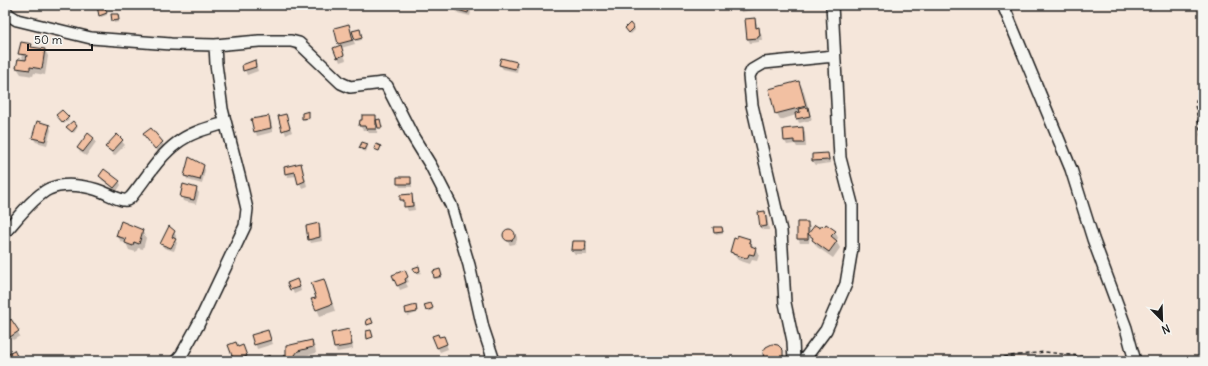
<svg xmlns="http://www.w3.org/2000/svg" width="1208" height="366" font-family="Delius,sans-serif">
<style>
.shadow{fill:#0003}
.building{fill:#f2c0a2;stroke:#1c1c1c}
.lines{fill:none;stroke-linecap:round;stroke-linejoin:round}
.minor-casing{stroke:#1c1c1c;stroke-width:14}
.path{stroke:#1c1c1c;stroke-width:1.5;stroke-dasharray:4 3;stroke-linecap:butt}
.minor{stroke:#f6f6f2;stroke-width:11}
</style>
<rect width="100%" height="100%" fill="#f5e6da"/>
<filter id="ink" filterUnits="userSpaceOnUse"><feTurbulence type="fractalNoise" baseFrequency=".025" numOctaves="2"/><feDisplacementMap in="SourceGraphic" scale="8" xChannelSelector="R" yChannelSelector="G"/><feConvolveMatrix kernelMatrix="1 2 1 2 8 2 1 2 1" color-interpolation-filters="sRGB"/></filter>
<g filter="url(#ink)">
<path class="shadow" d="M96 5H103L107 15 101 17 97 5Z
M456 5H470L469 8 471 12 470 16 458 13 455 9Z
M738 5H753L754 10 741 12Z
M112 15 118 17 119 22 114 23Z
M755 19 757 24V29L761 33 762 40H759V42L750 43 748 39Z
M348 25 355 44 341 48 346 60 340 62 338 57 341 46 339 43Z
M634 28 635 30 631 34 626 29Z
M360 32 362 40 357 41 356 40Z
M31 45 33 48 45 50 48 56 45 75 34 73 33 76 21 74 17 68 24 61 20 53Z
M5 58 9 62 7 73 5 72Z
M255 62 258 71 247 75 243 65Z
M516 63 518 67 517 72 503 69 500 65Z
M799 82 803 89 812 120 799 123 796 115 780 120 776 113Z
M62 111 69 120 64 124 59 117Z
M308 112 310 119 304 120 303 119Z
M286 115 292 132 286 135 280 117Z
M375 116 378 121 377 133H369L367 130H363L360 126V121Z
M268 117 271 121 273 132 257 136 252 120Z
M49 125 51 130 47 145 36 142 33 138Z
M76 126 77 128 74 133 68 128Z
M803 128 805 132 806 147H797L795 144 787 145 785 141Z
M151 129 165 147 158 152 144 135Z
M117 136 125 145 114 156 107 147Z
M93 138 96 142 86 156 80 152 78 148Z
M367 145 368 146 366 152 361 150 360 148Z
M827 154 830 158V163L816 165 813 161Z
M301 165 303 169 307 186 302 188 297 176 288 177 286 173Z
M203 166 205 170 202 184 188 180 185 176Z
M100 176 119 181 121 185 117 191 102 180Z
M410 178 412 182V187H400L398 183Z
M196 189 199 193 196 204 183 201 181 196Z
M411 195 413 199 415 210 408 211 405 204 401 200Z
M765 212 767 216 769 230H763L761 226Z
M807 223 810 227V234L820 230 835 231 838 238 836 241 840 248 833 258 817 247 810 235 809 243H800L798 238Z
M318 225 321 229 322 241 311 243 309 239Z
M722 228 723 234 716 235 715 233Z
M508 230H511L517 237V240L515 244 510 245 504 237V234Z
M142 231 146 238 143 249 138 248 136 252 129 250 126 243 121 242 117 235Z
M174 232 176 236 175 240 177 243 174 251 164 248 162 244Z
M750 240 753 246V248H755L759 255 757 261 752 260 750 264 738 260 731 251Z
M585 242 587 246V254H575L572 250Z
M415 269H419L421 273 417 274Z
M441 272 442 278 436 279 435 278Z
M393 275H406L409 282 406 283 408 287 400 290Z
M323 280 327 287 335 311 320 316 313 300 317 298Z
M289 283 299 284 301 291 294 294Z
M430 304 433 310 428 312 426 306Z
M416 308 417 313 408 316 406 309Z
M11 321 20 336 13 340 5 333V328Z
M348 330 351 334 353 349 337 352 335 348Z
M268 331 273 344 257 349 253 336Z
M439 338 445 341 448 349 440 352 438 348Z
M311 341 315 347 316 353 302 357 299 361H280Z
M229 346 245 351 248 360 235 361Z
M782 351 784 356 785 361H766Z"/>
<path class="building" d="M104 5 107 13 99 16 97 6Z
M455 5H467V6L469 7 468 13 454 9Z
M737 5H752V6L737 8Z
M111 14H118L119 20 112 21Z
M755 18 756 28 759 27 760 36H758V38L747 39 745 19Z
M630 23 634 28 629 33 625 28Z
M349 24 353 40 338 44 334 28Z
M360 29 362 38 355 40 352 31Z
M21 42 32 44 31 47 45 49 42 69 30 67V70L16 68 18 59 26 60 27 55 18 54Z
M341 45 344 55 337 58 333 48Z
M5 57H7L6 69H5Z
M501 58 517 62 515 69 499 65Z
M255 60 256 67 243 71 242 65Z
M799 81 806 106 775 114 769 89Z
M808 107 810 116 796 119 795 113 800 112 799 109Z
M62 110 69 117 63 123 56 115Z
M309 111V118L302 119V113Z
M286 114 290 128 282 131 278 116Z
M362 115H376V129H366L365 126H359L360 120H362Z
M269 116 271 128 254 132 251 119Z
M380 119 382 128H378L376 120Z
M37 121 50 125 45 141 32 138Z
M73 121 77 126 72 132 66 127Z
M803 127 804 143H794V140L784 141 783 129Z
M151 128 163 142 155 149 143 134Z
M88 133 94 138 83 152 77 148Z
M117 134 123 140 112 152 105 147Z
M362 142 368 144 365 150 359 148Z
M376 144 381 146 379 151 374 149Z
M828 153 829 160 812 161V154Z
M189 157 204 165 200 180 184 176Z
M301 163 305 181 298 184 295 172 285 174 284 167Z
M104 169 120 181 114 188 99 176Z
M397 177H411V184H397Z
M183 184 197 188 194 200 180 197Z
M412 194 413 206 404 207V200H400V195Z
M765 211 767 226 760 227 758 212Z
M121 221 143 230 139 244 134 242 133 246 125 243 126 239 116 236Z
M797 222H808V239H797Z
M319 223 320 237 308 240 306 226Z
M826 224 836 231 831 236 837 241 829 252 812 240 813 238 808 234 815 225 820 228 822 225 824 227Z
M169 226 175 231 172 237 176 239 171 248 160 244Z
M713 227H722L723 232 714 233Z
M503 235a6 6 0 1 1 12 0a6 6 0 1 1-12 0Z
M737 235 750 239 749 242 751 243V246L756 248 754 255 749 254 748 257 746 258 733 254V253L730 252 734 238 737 239Z
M572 241H586L585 250H571Z
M419 266 420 271 415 273 413 268Z
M440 269 442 276 434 278 433 271Z
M405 270 408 277 405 279 406 282 397 286 392 275Z
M297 279 300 287 290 290 287 283Z
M324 279 332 304 316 310 311 299 316 298 311 283Z
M431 303 433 308 426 311 424 305Z
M416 305 417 312 406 314 405 308Z
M371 318 373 323 367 325 366 320Z
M11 319 19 331 10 337 5 332V326Z
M349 329 352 345 334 348 331 333Z
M268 330 271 340 254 345 251 335Z
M371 330 373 337 367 339 366 331Z
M438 334 439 337 444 336 447 344 437 348 432 336Z
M312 340 313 347 298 351 295 355 296 361H279L278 359 286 355V346Z
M236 342 238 347 243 345 247 356 234 361 228 345Z
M772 344 778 345 783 350V357L780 361H765L764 360 763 353 764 350 766 347Z
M14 350 19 360 17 361H11L7 354Z
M270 355 271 361H265L264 357Z"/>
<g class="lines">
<g class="minor-casing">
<path id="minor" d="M1003 5 1071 169 1093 239 1126 328 1135 361
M5 10 9 15 17 20 91 38 171 44 215 45 259 41H291L299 43 341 83 350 87 383 83 387 86 412 135 431 166 451 205 469 265 483 328 494 361
M5 232C16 220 34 196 49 189 65 182 88 186 103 192 110 195 117 199 123 200 127 201 129 199 131 197 145 180 159 156 177 143 191 132 209 128 225 123
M176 361 182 354 198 325 245 226 247 209 240 179 222 109 216 64 215 45
M794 361 793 341 785 303 781 231 752 105 749 76 752 70 764 63 834 56
M803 361 826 330 846 284 852 248V204L840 158 832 5"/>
</g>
<path class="path" d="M1203 79 1195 105 1203 143
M969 361 1045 352 1096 358 1106 361"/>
<use href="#minor" class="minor"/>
</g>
</g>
<rect width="1208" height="366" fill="none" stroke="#f6f6f2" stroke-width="20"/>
<rect x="10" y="10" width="1188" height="346" fill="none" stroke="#1c1c1c" stroke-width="1.5" filter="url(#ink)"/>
<g transform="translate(1162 320) rotate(157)" stroke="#f6f6f2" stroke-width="3" paint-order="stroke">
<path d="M0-3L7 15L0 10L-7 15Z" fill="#1c1c1c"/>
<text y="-6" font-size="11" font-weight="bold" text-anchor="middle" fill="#1c1c1c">N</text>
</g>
<path d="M28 44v6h64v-6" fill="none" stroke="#1c1c1c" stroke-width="2"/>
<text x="34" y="44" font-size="12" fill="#1c1c1c" stroke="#f6f6f2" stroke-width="3" paint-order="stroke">50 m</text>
</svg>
